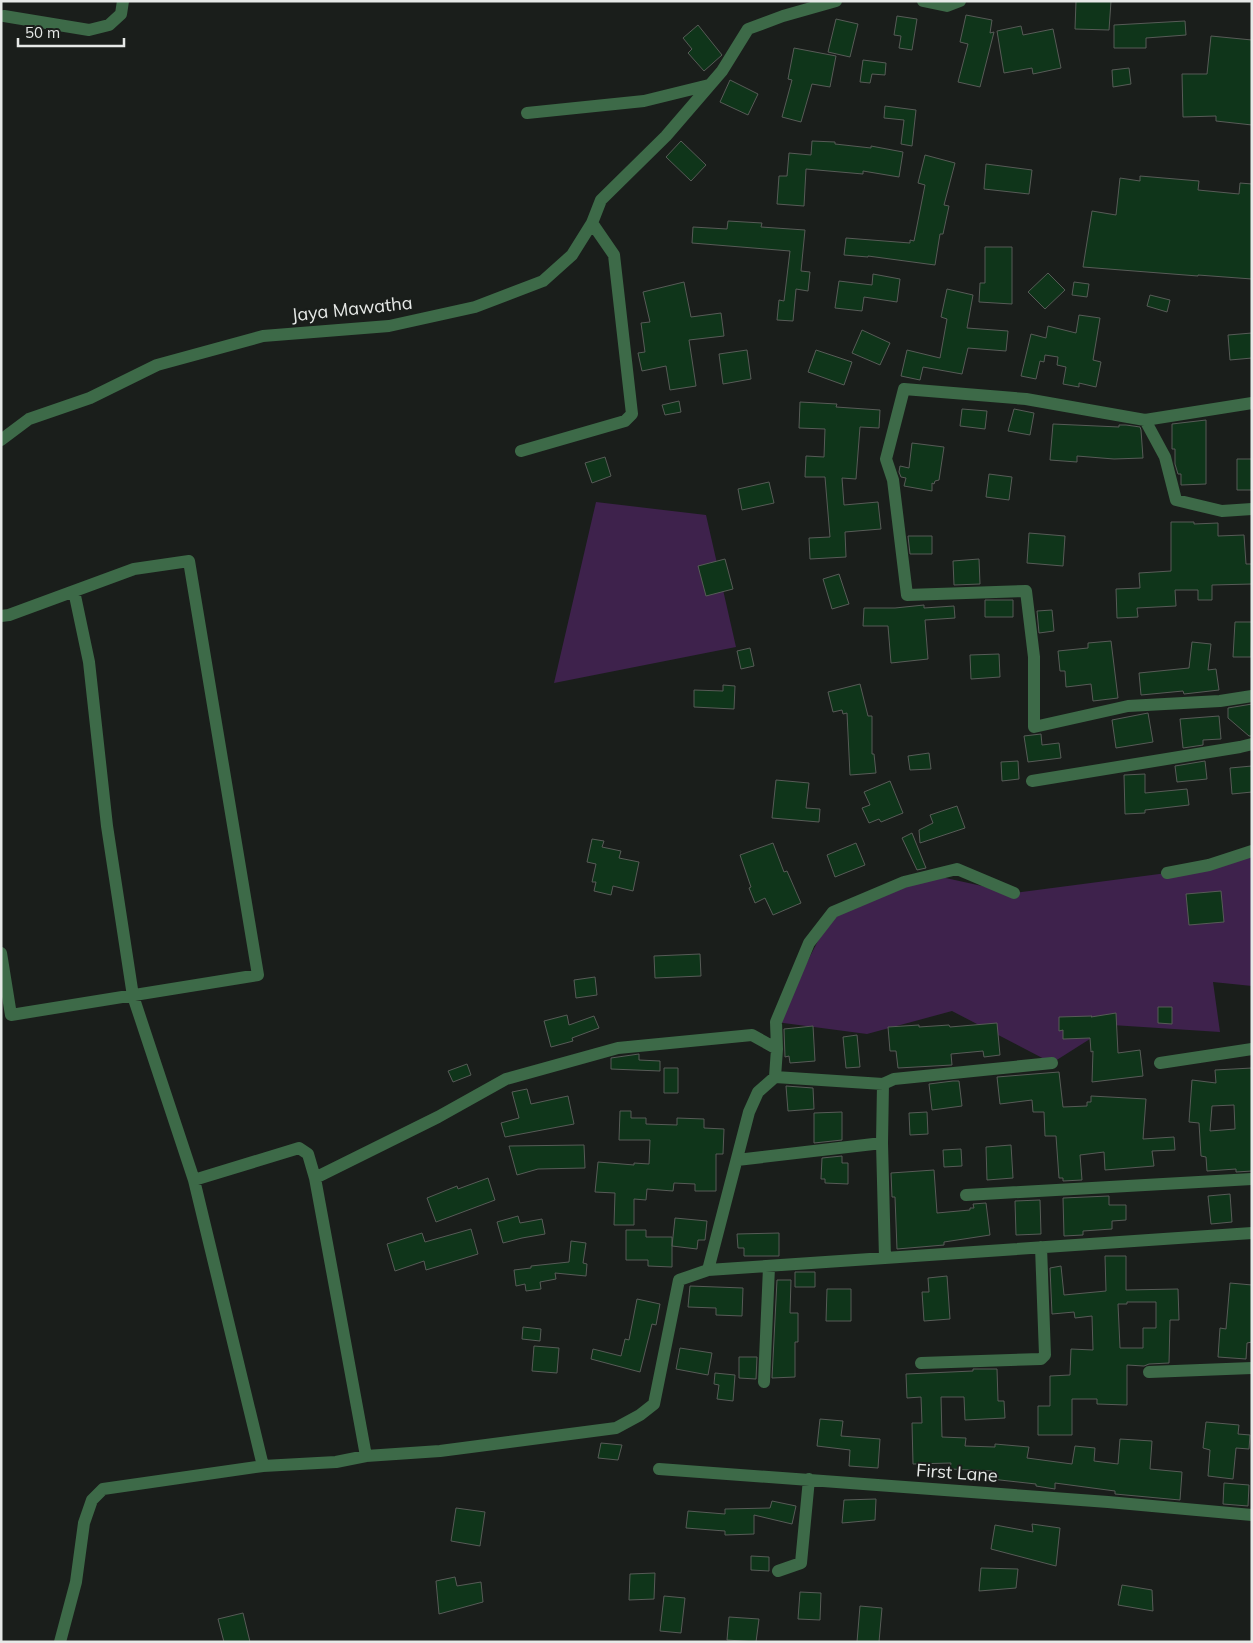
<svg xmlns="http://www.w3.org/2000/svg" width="1253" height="1643" font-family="Mulish,sans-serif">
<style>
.green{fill:#3e224c}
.building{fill:#0f351a;stroke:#575b57;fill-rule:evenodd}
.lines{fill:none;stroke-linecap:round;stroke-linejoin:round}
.street{stroke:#3d6a48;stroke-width:12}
.labels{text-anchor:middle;stroke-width:4;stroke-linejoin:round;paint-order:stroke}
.street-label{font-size:18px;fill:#e6e9e7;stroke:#1a1e1b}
</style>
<rect width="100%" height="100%" fill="#1a1e1b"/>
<path class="green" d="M596 502 706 515 736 647 554 683Z
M1252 849V986L1213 982 1220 1032 1112 1025 1052 1063 952 1011 867 1034 776 1022 833 912 932 875 1014 893 1167 873Z"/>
<path class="building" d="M1076 1H1111L1109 30 1075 29Z
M966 15 992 20 990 33 994 32 980 87 958 82 968 44 960 42Z
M897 16 917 19 912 50 899 48 901 36 894 35Z
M836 19 858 24 850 57 828 52Z
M1185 21 1186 35 1146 38V48H1114V25Z
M698 25 722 55 704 71 688 53 692 49 683 38Z
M1021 26 1023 35 1053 29 1061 68 1033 74 1032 68 1004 73 997 31Z
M1211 36 1252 40V125L1216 121V116L1183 117 1182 74H1207Z
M794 48 836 56 830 87 812 84 801 122 782 117 792 80 788 79Z
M863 60 886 63 885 75 872 74 870 83 860 82Z
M1129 68 1131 84 1113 87 1112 70Z
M730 80 758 94 748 115 720 102Z
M885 106 916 110 912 146 901 144 904 120 884 118Z
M681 141 706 165 691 181 666 157Z
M812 141 835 142V144L871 148V146L903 152 899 177 863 171V174L806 169 804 206 777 204 779 176H787L789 153 811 155Z
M925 155 955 163 944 205 949 206 943 234H940L935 265 868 256V257L844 255 846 238 910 243V240L914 241 925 185 918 183Z
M986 164 1032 170 1029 194 984 189Z
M1140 176 1199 181 1198 190 1239 194 1240 183 1252 184V279L1198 275V276L1083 267 1092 211 1116 215 1120 178 1140 181Z
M728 221 762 223 761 227 805 230 801 271 810 272 808 291 796 289 793 321 777 320 779 300 784 301 790 251 692 243 693 227 727 229Z
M985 247H1012V304L979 302 980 283H985Z
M1048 273 1065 290 1045 309 1028 292Z
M873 274 900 279 897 302 864 297 862 311 835 308 839 281 872 285Z
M684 282 691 317 721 313 724 336 689 340 696 386 670 390 666 366 642 371 638 353 645 352 641 323 650 322 643 292Z
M1074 282 1089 284 1087 297 1072 295Z
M947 289 973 295 967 328 1008 331 1006 351 968 348 962 374 923 367 920 380 901 376 907 350 940 358 947 319 941 317Z
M1150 295 1170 300 1167 312 1147 306Z
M1079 315 1100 318 1093 360 1101 362 1096 387 1079 383V387L1063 384 1066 367 1057 365 1058 357 1045 355 1044 362 1040 361 1036 379 1021 376 1031 334 1046 338 1048 326 1076 333Z
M862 330 890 343 880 365 852 353Z
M1252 333V358L1230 360 1228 335Z
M747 350 751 379 723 384 719 354Z
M816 350 852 362 844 385 808 372Z
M679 401 681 412 665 415 662 405Z
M800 402 837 404 836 407 880 410 879 428 860 427 856 479 842 478 844 505 878 502 881 529 845 532 846 557 810 559 809 538 830 537 825 477H805L806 456 824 457 825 429 799 428Z
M962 409 987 411 985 429 960 426Z
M1014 409 1034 413 1030 435 1008 431Z
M1206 420V484L1181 485V474H1178L1175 464V449H1172V424Z
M1053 424 1119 427V425H1126L1140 427 1141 430 1143 458 1114 459 1077 456V462L1050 460Z
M912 443 944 447 939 480 935 481 934 484 932 483V491L904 486 906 478 901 477 899 472 900 466 909 468Z
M605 457 611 476 592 483 585 463Z
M1237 459H1252V490H1237Z
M989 474 1012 477 1009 500 986 497Z
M769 482 774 503 742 510 738 489Z
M1171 522H1194V524L1218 523V536L1244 535 1246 564H1252V584L1212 585V600H1198V590H1175L1176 606 1137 608 1138 617 1117 618 1116 589 1140 588 1139 573 1171 571Z
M1029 533 1065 536 1063 566 1027 563Z
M908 536H932V554H910Z
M725 559 733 589 706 596 698 566Z
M979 559 980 584 954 585 953 561Z
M839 574 849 604 832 609 823 579Z
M985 600H1013V617H985Z
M924 605V608L954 606 955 618 925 620 928 659 891 663 888 626H863L864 608H895Z
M1052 610 1054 631 1039 633 1037 611Z
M1235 622H1252L1251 657H1233Z
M1111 641 1118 698 1093 701 1091 684 1066 687 1065 671H1060L1058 651 1088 648V643Z
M1192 642 1211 644 1208 670 1216 669 1219 690 1184 694 1183 691 1141 695 1139 673 1189 668Z
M750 648 754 666 741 669 737 651Z
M999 654 1000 677 971 679 970 655Z
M860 684 868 716H872V754H874L876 773 850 775 847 713 843 714 842 710 833 712 828 692Z
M723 685 735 686 734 709 694 707V690L723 691Z
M1252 704V736H1249L1228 718V708Z
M1148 713 1153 742 1116 748 1112 720Z
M1219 716 1221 739 1203 740V745L1183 748 1180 719Z
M1041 734 1042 745 1059 743 1061 758 1028 762 1024 736Z
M929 753 931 769 910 770 908 756Z
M1018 761 1019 779 1002 781 1001 762Z
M1205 761 1207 779 1177 782 1175 766Z
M1252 766V792L1232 794 1230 768Z
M1145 774V793L1187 789 1189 805 1145 810V813L1125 814 1124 775Z
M776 780 809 783 806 808 820 809 819 822 772 818Z
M890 781 903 813 881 822 879 819 869 823 862 808 870 805 864 792Z
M957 806 965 828 920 843 919 830 933 823 930 815Z
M912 833 926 868 917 870 902 838Z
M592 839 604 841 602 847 621 851 619 858 639 862 633 891 613 886 611 895 594 891 596 882H592L596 864 587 862Z
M773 843 784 872 787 871 801 903 773 915 765 898 755 903 749 888 751 887 740 855Z
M856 843 865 865 835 877 827 855Z
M1221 891 1224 922 1189 925 1186 894Z
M700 954 701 976 655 978 654 956Z
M595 977 597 995 576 998 574 980Z
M1158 1007H1172V1024L1158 1023Z
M1116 1013 1118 1053 1140 1050 1143 1076 1092 1082 1093 1051 1091 1052 1090 1038 1063 1039V1030L1059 1031V1017L1092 1016 1091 1017Z
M567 1015 569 1025 594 1016 599 1028 572 1038 573 1041 551 1047 544 1021Z
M997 1023 1000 1055 984 1057 983 1051 951 1054 952 1065 898 1068 896 1051H890L888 1027 919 1025V1027L949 1025 950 1027Z
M813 1026 815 1061 790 1063 789 1056 785 1057 784 1029Z
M857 1035 860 1067 846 1068 843 1037Z
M639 1054V1060L660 1061V1071L611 1069V1058Z
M467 1064 471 1075 453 1082 448 1071Z
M664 1068H678V1093H664Z
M1252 1068V1171L1236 1172V1169L1207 1171 1206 1157 1201 1156 1199 1123 1189 1122 1192 1080 1216 1083 1215 1070ZM1234 1105 1235 1129 1210 1131 1212 1106Z
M1059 1072 1063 1107 1087 1106V1102H1091V1096L1146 1099 1143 1139 1174 1137 1175 1150 1152 1151 1154 1166 1105 1170 1104 1152 1080 1155 1082 1180 1063 1181V1178H1059L1056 1136H1045L1044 1112H1033L1032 1100 1000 1104 997 1077Z
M953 1081H959L962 1106 932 1110 929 1084Z
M786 1086 813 1088 814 1109 788 1111Z
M527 1089 531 1104 568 1096 574 1124 505 1137 501 1123 519 1118 512 1092Z
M620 1111H631V1118H646V1124L677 1125V1118L704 1119V1128L724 1129 723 1154H716V1191H695V1184L674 1183 673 1191 647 1189 646 1200 634 1199V1225H614L615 1193 595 1192 598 1162 634 1165V1163L649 1164 650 1140H619Z
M842 1112V1140L814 1143V1113Z
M927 1112 928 1134 910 1135 909 1113Z
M584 1145 585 1168 538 1169 517 1175 509 1146Z
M1011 1145 1013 1178 987 1180 986 1147Z
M961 1149 962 1166 944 1167 943 1150Z
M842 1156V1163H848V1184L825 1183V1179H821L822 1158Z
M934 1170 937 1213 970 1210V1208H974L973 1204 986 1203 990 1235 944 1242V1245L897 1249 895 1197H892L891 1173Z
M488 1178 495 1200 436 1222 427 1198 457 1186 458 1189Z
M1230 1194 1232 1222 1211 1224 1208 1196Z
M1109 1196V1205H1126V1220L1112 1221V1229L1083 1231V1235L1064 1236 1063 1198Z
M1040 1200 1041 1234 1016 1235 1015 1201Z
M518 1216 520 1223 542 1219 545 1234 522 1238 503 1243 497 1222Z
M675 1218 707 1221 705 1240H698L697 1249 672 1246Z
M471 1229 478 1254 426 1270 424 1261 395 1271 387 1244 422 1233 425 1242Z
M626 1230H646V1237H672V1267L648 1266V1260H626Z
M779 1233V1256H744V1248H738L737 1234Z
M571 1241 586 1243 583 1263 587 1264 586 1276 555 1273 556 1279 540 1282 541 1289 526 1291 525 1284 516 1286 514 1270 531 1268V1266L569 1262Z
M1105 1256H1126V1290L1178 1289 1179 1320H1170L1169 1363 1149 1364 1144 1366 1127 1365V1405L1097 1404V1399H1072V1435H1038V1406H1050V1376L1070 1375 1071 1349 1093 1350 1092 1316 1075 1318 1074 1312 1052 1314 1050 1268 1061 1266 1064 1295 1106 1291ZM1127 1302H1156V1328H1143V1348H1120L1118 1304H1127Z
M795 1272H815V1287H795Z
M947 1276 950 1319 924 1321 922 1292H929L928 1278Z
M777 1280H791L790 1313H798V1342H795V1377L772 1378Z
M1230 1283 1252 1285V1342L1247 1343 1246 1359 1218 1357 1220 1328 1226 1329Z
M690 1286 743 1288 742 1316 716 1315V1308L688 1307Z
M827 1289H851V1321H826Z
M637 1299 660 1304 656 1325 652 1324 640 1372 591 1359 593 1349 621 1356 625 1339 629 1340Z
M523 1327 541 1329 540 1341 522 1339Z
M534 1346 559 1348 557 1373 532 1371Z
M680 1348 712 1353 708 1375 676 1369Z
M739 1357H757L756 1379 739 1378Z
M973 1369H997L998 1401H1004L1005 1418 965 1420 964 1397H941L942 1437 966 1438 965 1446 995 1447V1444L1029 1447 1027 1458 1072 1464 1075 1446 1095 1448 1094 1461 1118 1464 1120 1439 1152 1441 1150 1469 1182 1472 1180 1500 1115 1494V1491L1055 1483V1489L1036 1486V1484L991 1479 992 1471 950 1469 951 1463 913 1464 912 1423H922L921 1397 907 1398 906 1374 973 1371Z
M715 1373 735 1375 733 1401 717 1399 719 1385 714 1384Z
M820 1419 843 1421 841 1436 880 1439 878 1468 849 1466 850 1450 817 1446Z
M1206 1422 1239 1425 1238 1434 1250 1435 1249 1449 1236 1448 1233 1479 1208 1476 1210 1450 1203 1448Z
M601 1443 622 1445 618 1460 598 1458Z
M1224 1483 1249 1485 1248 1506 1223 1504Z
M876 1499 875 1520 842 1523 844 1500Z
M772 1501 796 1506 792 1524 754 1515V1534L725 1535V1531L686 1528 688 1511 725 1514V1509L770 1508Z
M456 1508 485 1512 480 1546 451 1541Z
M1032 1524 1060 1528 1056 1566 991 1549 995 1525 1033 1532Z
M751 1556 769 1557V1571L751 1570Z
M981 1568 1018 1569 1016 1588 979 1591Z
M655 1573 654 1599 629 1600 630 1574Z
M455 1577 457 1586 481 1582 483 1602 439 1614 436 1581Z
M1122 1585 1152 1590 1153 1611 1118 1605Z
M800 1592 821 1593 820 1620 798 1619Z
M664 1596 685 1598 681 1633 660 1631Z
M860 1606 882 1608 879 1642H857Z
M243 1613 250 1642H224L218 1619Z
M729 1617 759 1619 756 1642 727 1640Z"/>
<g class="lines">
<path class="street" d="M923 1 947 6 960 1
M4 16 89 30 109 25 121 14 123 1
M527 113 644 101 709 85
M1145 420 1252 403
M1 440 29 419 90 398 157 365 263 336 389 326 475 307 543 281 572 255 592 223 601 200 666 136 722 71 748 29 783 16 836 1
M521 451 625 421 632 414 614 255 592 223
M1252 509 1222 511 1176 500 1165 457 1145 420 1026 399 904 389 886 459 893 480 907 595 1026 591 1034 657V727L1128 706 1220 701 1252 696
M74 591 89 662 107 826 133 996 194 1180 263 1466
M1 616 9 615 134 569 189 561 258 975 11 1015 1 953
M1032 781 1240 747 1252 744
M1167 873 1209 865 1252 851
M1160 1063 1252 1049
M775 1077 777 1049 776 1022 809 943 833 912 904 882 957 869 1014 893
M737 1160 882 1143
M315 1178 438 1117 506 1079 618 1048 752 1035 777 1049
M194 1180 299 1148 308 1154 315 1178 366 1456
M966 1195 1252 1179
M885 1258 882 1143 883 1084 894 1079 1052 1063
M708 1270 749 1112 758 1092 775 1077 883 1084
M921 1363 1041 1359 1045 1355 1041 1247
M1149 1372 1252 1368
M764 1382 769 1267
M659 1469 1108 1502 1252 1515
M778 1571 801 1563 809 1479
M60 1642 76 1582 84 1523 92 1500 103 1489 263 1466 336 1462 366 1456 440 1451 616 1428 640 1415 654 1404 679 1280 708 1270 1252 1233"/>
</g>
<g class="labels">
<g class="street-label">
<text transform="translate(352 309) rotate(-6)" y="6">Jaya Mawatha</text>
<text transform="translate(957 1473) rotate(4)" y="6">First Lane</text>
</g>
</g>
<rect width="1253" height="1643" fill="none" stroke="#e6e9e7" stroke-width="5"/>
<path d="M18 38v8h106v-8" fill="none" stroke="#e6e9e7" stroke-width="2.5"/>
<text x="25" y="38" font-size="15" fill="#e6e9e7" stroke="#1a1e1b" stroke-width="4" paint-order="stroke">50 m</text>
</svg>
